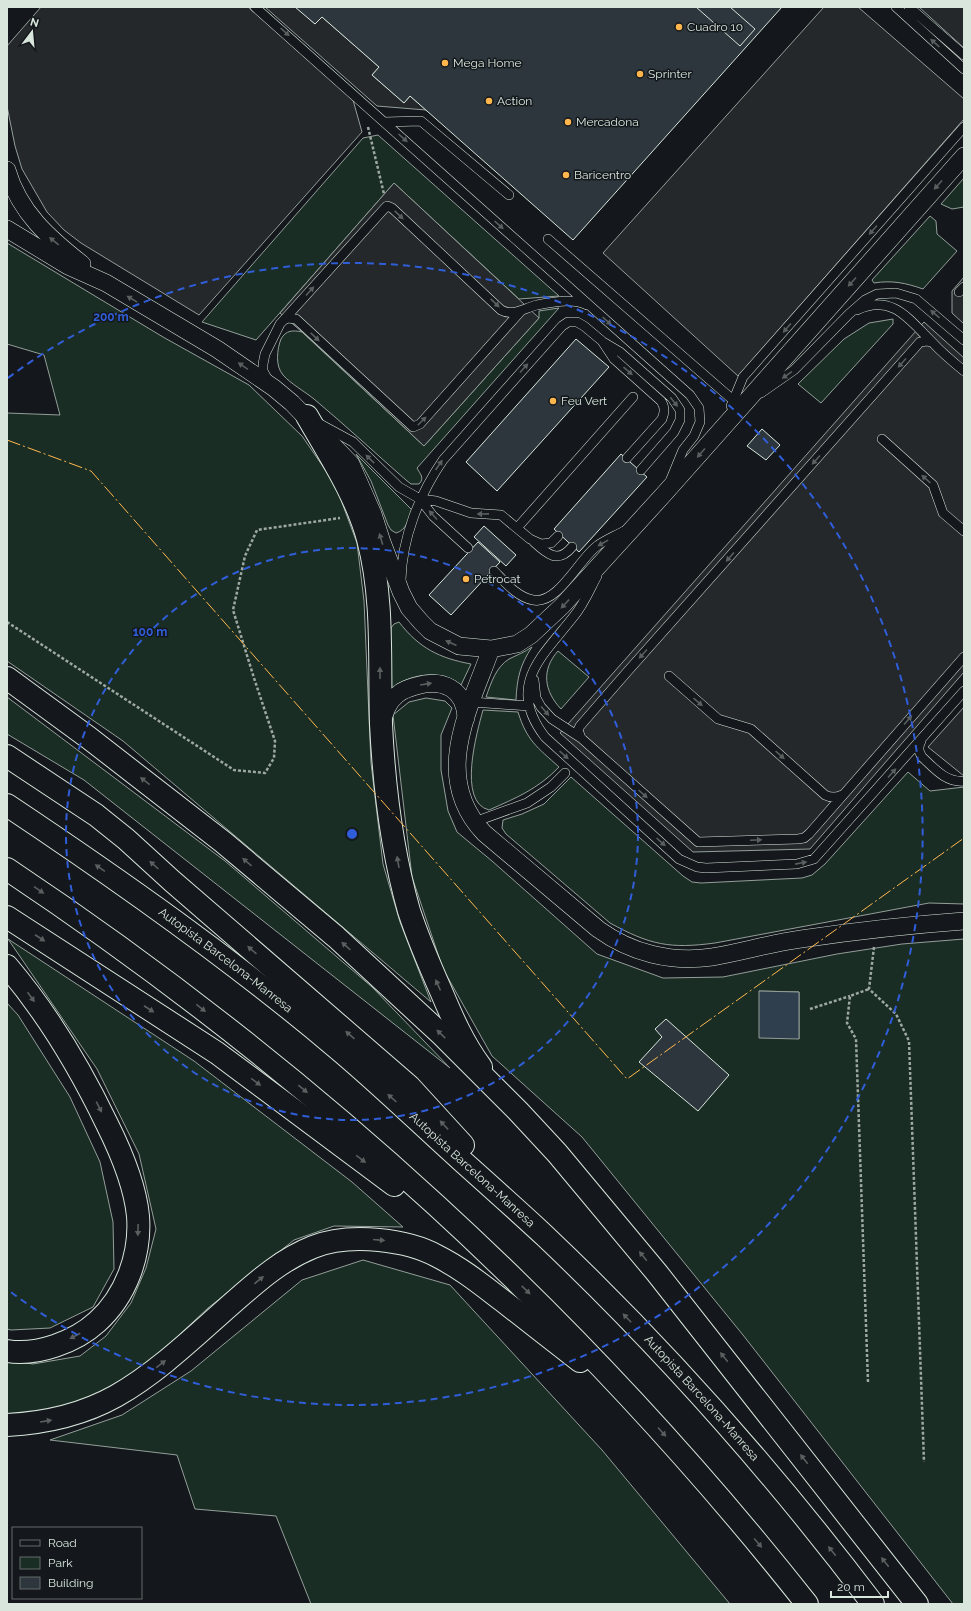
<svg xmlns="http://www.w3.org/2000/svg" width="971" height="1611" font-family="Raleway,sans-serif">
<style>
.green{fill:#1a2d24;stroke:#939e99;fill-rule:evenodd}
.parking{fill:#24282b;stroke:#939e99}
.water{fill:#2f3f4d;stroke:#939e99}
.building{fill:#2c363c;stroke:#d8e6dc}
.lines{fill:none;stroke-linecap:round;stroke-linejoin:round}
.lane-casing{stroke:#d8e6dc;stroke-width:10}
.street-casing{stroke:#d8e6dc;stroke-width:18}
.secondary-casing{stroke:#d8e6dc;stroke-width:24}
.primary-casing{stroke:#d8e6dc;stroke-width:24}
.highway-casing{stroke:#d8e6dc;stroke-width:24}
.path{stroke:#9da8a2;stroke-width:2.5;stroke-dasharray:3 2;stroke-linecap:butt}
.lane{stroke:#14181c;stroke-width:9}
.street{stroke:#14181c;stroke-width:17}
.secondary{stroke:#14181c;stroke-width:22}
.primary{stroke:#14181c;stroke-width:22}
.highway{stroke:#14181c;stroke-width:22}
.power{stroke:#ffb74d;stroke-width:1;stroke-dasharray:14 3 2 3;stroke-linecap:butt}
.oneway{fill:#59605f}
.ring{fill:none;stroke:#305dd8;stroke-width:2;stroke-dasharray:7 5}
.poi-dot{fill:#ffb74d;stroke:#14181c;stroke-width:1.5}
.labels{text-anchor:middle;stroke-width:3;stroke-linejoin:round;paint-order:stroke}
.poi-label{font-size:12px;fill:#d8e6dc;stroke:#14181c;text-anchor:start}
.street-label{font-size:12px;fill:#d8e6dc;stroke:#14181c}
.centre{fill:#305dd8;stroke:#14181c;stroke-width:2}
.ring-label{font-size:12px;text-anchor:middle;font-weight:bold;fill:#305dd8;stroke:#14181c;stroke-width:3;stroke-linejoin:round;paint-order:stroke}
</style>
<rect width="100%" height="100%" fill="#14181c"/>
<path class="green" d="M378 135 559 296 519 299 394 183 256 340 202 322 363 138Z
M964 178V207L952 209 941 204Z
M930 216 936 221 937 234 957 251 923 289C906 283 892 280 874 283L872 280Z
M7 243 163 337 249 385 302 436 335 484 357 543 364 601 371 763 383 864 400 922 431 1002 123 741 7 661V413L60 415 44 355 7 344Z
M559 308 417 468C420 474 425 478 419 484H411L406 480C375 453 345 425 314 399 304 391 291 384 283 375 275 366 277 349 281 339 286 330 293 330 302 332L424 446 539 318V311Z
M893 319V324L821 403 798 384 844 339 869 323Z
M356 454 412 510C408 519 407 530 396 533L391 530 388 525 371 481Z
M399 622C419 648 439 658 471 664L461 685C440 668 406 674 387 692L391 628 394 624Z
M532 647C520 665 517 678 516 700L486 697C491 683 496 667 509 659 517 655 525 652 532 647Z
M558 651 589 677 561 709C544 691 541 670 558 651Z
M7 697 225 861 372 987 450 1068 84 780 7 734Z
M426 698 445 701 452 708 441 735V770L448 811 457 832 492 861 597 954 663 978 723 977 837 954 902 944 964 939V1604H953L743 1335 582 1137 492 1056 443 969 412 877 393 715 409 702ZM759 991 799 992V1039Z
M483 710 518 712C527 741 537 747 559 767 538 789 516 798 489 810 457 802 477 732 483 710Z
M908 772 930 791 964 787V904L929 903 715 943C670 949 650 945 610 923L506 834 502 828 503 820 522 814 544 804 571 777 683 876 692 882 701 883 802 878 812 875 825 864Z
M8 939 194 1061 352 1182 403 1227 334 1226 294 1240 208 1308 147 1365 97 1396 54 1412 7 1415V1360L33 1364 80 1356 106 1336 131 1303 146 1268 156 1229 139 1154 97 1069Z
M7 1003 18 1015 70 1097 100 1162 113 1222 114 1269 93 1307 50 1328 11 1330 7 1329Z
M363 1260 450 1285 602 1450 730 1604H311L276 1516 195 1509 177 1455 50 1440 122 1415 191 1371 302 1280Z"/>
<path class="parking" d="M41 7H248L353 100 362 132 199 315 81 243 64 230 47 212 22 169 15 146 7 106V46Z
M265 7H296L315 24 322 17 379 67 372 75 404 103 410 96 426 110 377 106Z
M824 7H858L964 99V119L738 376 603 253Z
M919 7H964V48Z
M394 183 539 318 424 446 309 338 280 313Z
M964 277V324L952 313V291Z
M924 322 964 358V672L810 849 693 852 560 733Z
M964 707V776L928 747Z"/>
<path class="water" d="M759 991 799 992V1039L759 1038Z"/>
<path class="building" d="M295 7H782L573 240 410 96 404 103 372 75 379 67 322 17 315 24Z
M696 7H730L755 29 740 46Z
M576 339 609 367 497 491 466 462Z
M762 429 780 445 766 460 747 446Z
M621 454 647 477 579 552 554 529Z
M484 526 516 555 506 566 474 537Z
M478 542 500 562 451 615 429 595Z
M666 1019 729 1075 698 1111 639 1062 662 1037 655 1029Z"/>
<g class="lines">
<g class="lane-casing">
<path id="lane" d="M255 7 690 395 699 408 700 422 694 436 683 450 671 479
M896 7 964 69
M909 7 964 55
M384 122 421 121 509 195
M548 239 733 400 741 407 744 405
M959 292 964 287
M857 310C893 293 910 321 932 342 942 353 953 362 964 371
M284 320 288 318 296 319 413 427 420 424 521 311
M605 343 620 352 672 398 680 410V420L674 432 641 470
M268 380 263 371V364L265 354 280 324 384 209 387 206 392 208 501 310C514 317 524 308 537 305 552 302 573 298 587 305
M761 393 794 370 849 314 865 300 877 294 896 293 916 299 964 340
M731 406 743 377 964 127
M318 423 353 442 399 487 420 499 436 501 471 513 501 515 530 539 541 544 551 543 558 536
M882 439 933 485 943 513 964 531
M420 499 433 516 468 548
M517 528 633 397
M534 542C547 554 558 564 572 547
M494 571C505 582 517 597 533 600 558 605 579 559 597 546 605 540 615 536 624 531
M597 576C590 589 584 604 574 616 543 656 505 685 545 737L679 859 697 867 706 868 797 864 814 859 964 691
M401 580C402 538 419 495 443 460L562 326 568 322H577L584 326 602 341 614 359 661 401C665 407 665 412 662 419L627 458
M669 676 718 719 751 729 825 795C831 798 836 798 842 795
M534 680 536 698 541 707 552 719 581 738 698 842 798 839 804 838 809 834 964 657
M472 702 529 706
M581 738 578 730 580 726 627 672 920 342 927 341 932 342
M921 741C918 747 918 751 922 757 934 768 946 783 964 781
M474 822 527 803 551 787 565 773"/>
</g>
<g class="street-casing">
<path id="street" d="M7 170C19 212 49 238 82 264
M7 229 68 266 106 283 217 349 274 388 292 403 351 464 373 514 382 542 401 592 409 608 421 622 430 631 459 646 491 649 517 644 531 635 562 606 664 494 964 156
M491 649C469 710 431 777 484 833L598 929C631 953 671 963 712 957 742 952 771 943 801 939 855 931 909 925 964 921
M382 722C385 712 388 702 397 695 402 690 409 688 416 686 443 678 465 689 466 718"/>
</g>
<g class="secondary-casing">
<path id="secondary" d="M307 416C330 456 356 495 368 539 384 600 379 662 381 724 384 786 392 851 409 911 418 938 429 964 441 991 452 1017 463 1043 481 1067"/>
</g>
<g class="primary-casing">
<path id="primary" d="M7 678 89 738 223 842 336 937 442 1035 518 1111 557 1153 657 1273 917 1604
M7 966C48 1014 80 1068 107 1124 121 1152 135 1184 138 1216 141 1255 126 1296 97 1322 75 1342 37 1356 7 1351"/>
</g>
<g class="highway-casing">
<g id="highway">
<path d="M7 756 96 815 126 839 172 881 409 1086 463 1145"/>
<path id="s1" d="M7 805C121 881 233 960 337 1048 380 1084 420 1123 461 1160 489 1185 517 1210 545 1236 664 1349 774 1473 873 1604"/>
<path d="M7 869C310 1071 581 1318 807 1604"/>
<path d="M7 917 217 1053 394 1185"/>
<path d="M7 1425C45 1423 82 1415 116 1396 160 1371 198 1333 236 1300 260 1279 283 1259 313 1247 333 1239 358 1238 379 1240 399 1242 419 1246 437 1256 461 1268 482 1285 503 1301 529 1321 554 1341 580 1361"/>
</g>
</g>
<path class="path" d="M368 127 384 194
M7 622 234 770 265 773 274 758 275 741 254 678 233 610 245 556 257 530 340 518
M874 947 869 989 896 1014 909 1041 924 1462
M810 1009 850 996
M868 1382 856 1039 847 1023 850 996 869 989"/>
<use href="#lane" class="lane"/>
<use href="#street" class="street"/>
<use href="#secondary" class="secondary"/>
<use href="#primary" class="primary"/>
<use href="#highway" class="highway"/>
<path class="power" d="M7 440 91 471 627 1079 964 838"/>
</g>
<defs><path id="oneway-solid" d="M-6-.8H1V-3.2L6.5 0L1 3.2V.8H-6Z"/></defs>
<g class="oneway">
<use href="#oneway-solid" transform="translate(285 32) rotate(42)"/>
<use href="#oneway-solid" transform="translate(935 43) rotate(-138)"/>
<use href="#oneway-solid" transform="translate(403 138) rotate(42)"/>
<use href="#oneway-solid" transform="translate(938 185) rotate(132)"/>
<use href="#oneway-solid" transform="translate(399 215) rotate(43)"/>
<use href="#oneway-solid" transform="translate(499 225) rotate(42)"/>
<use href="#oneway-solid" transform="translate(873 230) rotate(131)"/>
<use href="#oneway-solid" transform="translate(54 241) rotate(-141)"/>
<use href="#oneway-solid" transform="translate(852 282) rotate(132)"/>
<use href="#oneway-solid" transform="translate(310 291) rotate(-48)"/>
<use href="#oneway-solid" transform="translate(132 299) rotate(-149)"/>
<use href="#oneway-solid" transform="translate(495 303) rotate(43)"/>
<use href="#oneway-solid" transform="translate(935 314) rotate(-139)"/>
<use href="#oneway-solid" transform="translate(607 321) rotate(42)"/>
<use href="#oneway-solid" transform="translate(787 328) rotate(131)"/>
<use href="#oneway-solid" transform="translate(315 337) rotate(43)"/>
<use href="#oneway-solid" transform="translate(902 363) rotate(132)"/>
<use href="#oneway-solid" transform="translate(243 366) rotate(-146)"/>
<use href="#oneway-solid" transform="translate(524 368) rotate(-48)"/>
<use href="#oneway-solid" transform="translate(628 371) rotate(41)"/>
<use href="#oneway-solid" transform="translate(787 375) rotate(145)"/>
<use href="#oneway-solid" transform="translate(674 402) rotate(52)"/>
<use href="#oneway-solid" transform="translate(422 421) rotate(-45)"/>
<use href="#oneway-solid" transform="translate(701 453) rotate(131)"/>
<use href="#oneway-solid" transform="translate(370 459) rotate(-136)"/>
<use href="#oneway-solid" transform="translate(816 460) rotate(132)"/>
<use href="#oneway-solid" transform="translate(439 465) rotate(-56)"/>
<use href="#oneway-solid" transform="translate(926 479) rotate(-138)"/>
<use href="#oneway-solid" transform="translate(483 514) rotate(179)"/>
<use href="#oneway-solid" transform="translate(433 515) rotate(-132)"/>
<use href="#oneway-solid" transform="translate(381 539) rotate(-107)"/>
<use href="#oneway-solid" transform="translate(603 543) rotate(151)"/>
<use href="#oneway-solid" transform="translate(730 557) rotate(131)"/>
<use href="#oneway-solid" transform="translate(565 604) rotate(133)"/>
<use href="#oneway-solid" transform="translate(451 643) rotate(-156)"/>
<use href="#oneway-solid" transform="translate(643 654) rotate(132)"/>
<use href="#oneway-solid" transform="translate(380 673) rotate(-90)"/>
<use href="#oneway-solid" transform="translate(426 684) rotate(-9)"/>
<use href="#oneway-solid" transform="translate(698 702) rotate(41)"/>
<use href="#oneway-solid" transform="translate(545 711) rotate(49)"/>
<use href="#oneway-solid" transform="translate(908 720) rotate(-49)"/>
<use href="#oneway-solid" transform="translate(564 755) rotate(42)"/>
<use href="#oneway-solid" transform="translate(780 755) rotate(42)"/>
<use href="#oneway-solid" transform="translate(892 773) rotate(-48)"/>
<use href="#oneway-solid" transform="translate(145 781) rotate(-142)"/>
<use href="#oneway-solid" transform="translate(643 794) rotate(42)"/>
<use href="#oneway-solid" transform="translate(756 840) rotate(-2)"/>
<use href="#oneway-solid" transform="translate(661 842) rotate(42)"/>
<use href="#oneway-solid" transform="translate(247 862) rotate(-140)"/>
<use href="#oneway-solid" transform="translate(398 862) rotate(-100)"/>
<use href="#oneway-solid" transform="translate(801 863) rotate(-11)"/>
<use href="#oneway-solid" transform="translate(154 865) rotate(-138)"/>
<use href="#oneway-solid" transform="translate(100 868) rotate(-145)"/>
<use href="#oneway-solid" transform="translate(39 890) rotate(34)"/>
<use href="#oneway-solid" transform="translate(40 938) rotate(33)"/>
<use href="#oneway-solid" transform="translate(346 946) rotate(-138)"/>
<use href="#oneway-solid" transform="translate(252 950) rotate(-139)"/>
<use href="#oneway-solid" transform="translate(438 985) rotate(-114)"/>
<use href="#oneway-solid" transform="translate(31 997) rotate(54)"/>
<use href="#oneway-solid" transform="translate(201 1008) rotate(38)"/>
<use href="#oneway-solid" transform="translate(149 1009) rotate(33)"/>
<use href="#oneway-solid" transform="translate(441 1034) rotate(-136)"/>
<use href="#oneway-solid" transform="translate(350 1035) rotate(-139)"/>
<use href="#oneway-solid" transform="translate(256 1082) rotate(36)"/>
<use href="#oneway-solid" transform="translate(303 1089) rotate(40)"/>
<use href="#oneway-solid" transform="translate(392 1098) rotate(-138)"/>
<use href="#oneway-solid" transform="translate(99 1107) rotate(63)"/>
<use href="#oneway-solid" transform="translate(444 1125) rotate(-133)"/>
<use href="#oneway-solid" transform="translate(361 1159) rotate(37)"/>
<use href="#oneway-solid" transform="translate(138 1230) rotate(91)"/>
<use href="#oneway-solid" transform="translate(379 1240) rotate(5)"/>
<use href="#oneway-solid" transform="translate(643 1256) rotate(-129)"/>
<use href="#oneway-solid" transform="translate(259 1280) rotate(-39)"/>
<use href="#oneway-solid" transform="translate(526 1290) rotate(44)"/>
<use href="#oneway-solid" transform="translate(627 1318) rotate(-134)"/>
<use href="#oneway-solid" transform="translate(75 1336) rotate(152)"/>
<use href="#oneway-solid" transform="translate(724 1357) rotate(-129)"/>
<use href="#oneway-solid" transform="translate(161 1364) rotate(-38)"/>
<use href="#oneway-solid" transform="translate(46 1421) rotate(-9)"/>
<use href="#oneway-solid" transform="translate(662 1432) rotate(48)"/>
<use href="#oneway-solid" transform="translate(804 1459) rotate(-128)"/>
<use href="#oneway-solid" transform="translate(758 1543) rotate(50)"/>
<use href="#oneway-solid" transform="translate(832 1551) rotate(-128)"/>
<use href="#oneway-solid" transform="translate(885 1562) rotate(-128)"/>
</g>
<g class="ring">
<circle cx="352" cy="834" r="286"/>
<path d="M8 378A571 571 0 1 1 8 1290"/>
</g>
<g class="poi-dot">
<circle cx="679" cy="27" r="4"/>
<circle cx="445" cy="63" r="4"/>
<circle cx="640" cy="74" r="4"/>
<circle cx="489" cy="101" r="4"/>
<circle cx="568" cy="122" r="4"/>
<circle cx="566" cy="175" r="4"/>
<circle cx="553" cy="401" r="4"/>
<circle cx="466" cy="579" r="4"/>
</g>
<g class="labels">
<g class="poi-label">
<text x="687" y="31">Cuadro 10</text>
<text x="453" y="67">Mega Home</text>
<text x="648" y="78">Sprinter</text>
<text x="497" y="105">Action</text>
<text x="576" y="126">Mercadona</text>
<text x="574" y="179">Baricentro</text>
<text x="561" y="405">Feu Vert</text>
<text x="474" y="583">Petrocat</text>
</g>
<g class="street-label">
<text dy="4" stroke="none"><textPath href="#s1" startOffset="268">Autopista Barcelona-Manresa</textPath></text>
<text dy="4" stroke="none"><textPath href="#s1" startOffset="592">Autopista Barcelona-Manresa</textPath></text>
<text dy="4" stroke="none"><textPath href="#s1" startOffset="916">Autopista Barcelona-Manresa</textPath></text>
</g>
</g>
<circle cx="352" cy="834" r="6" class="centre"/>
<g class="ring-label">
<text x="111" y="321">200 m</text>
<text x="150" y="636">100 m</text>
</g>
<rect width="971" height="1611" fill="none" stroke="#d8e6dc" stroke-width="16"/>
<rect x="12" y="1527" width="130" height="72" fill="#14181c" stroke="#626a69"/>
<rect x="20" y="1540" width="20" height="6" fill="#14181c" stroke="#626a69"/>
<text x="48" y="1547" font-size="12" fill="#d8e6dc">Road</text>
<rect x="20" y="1557" width="20" height="12" fill="#1a2d24" stroke="#626a69"/>
<text x="48" y="1567" font-size="12" fill="#d8e6dc">Park</text>
<rect x="20" y="1577" width="20" height="12" fill="#2c363c" stroke="#626a69"/>
<text x="48" y="1587" font-size="12" fill="#d8e6dc">Building</text>
<g transform="translate(32 32) rotate(16)" stroke="#14181c" stroke-width="3" paint-order="stroke">
<path d="M0-3L7 15L0 10L-7 15Z" fill="#d8e6dc"/>
<text y="-6" font-size="11" font-weight="bold" text-anchor="middle" fill="#d8e6dc">N</text>
</g>
<path d="M831 1591v6h57v-6" fill="none" stroke="#d8e6dc" stroke-width="2"/>
<text x="837" y="1591" font-size="12" fill="#d8e6dc" stroke="#14181c" stroke-width="3" paint-order="stroke">20 m</text>
</svg>
